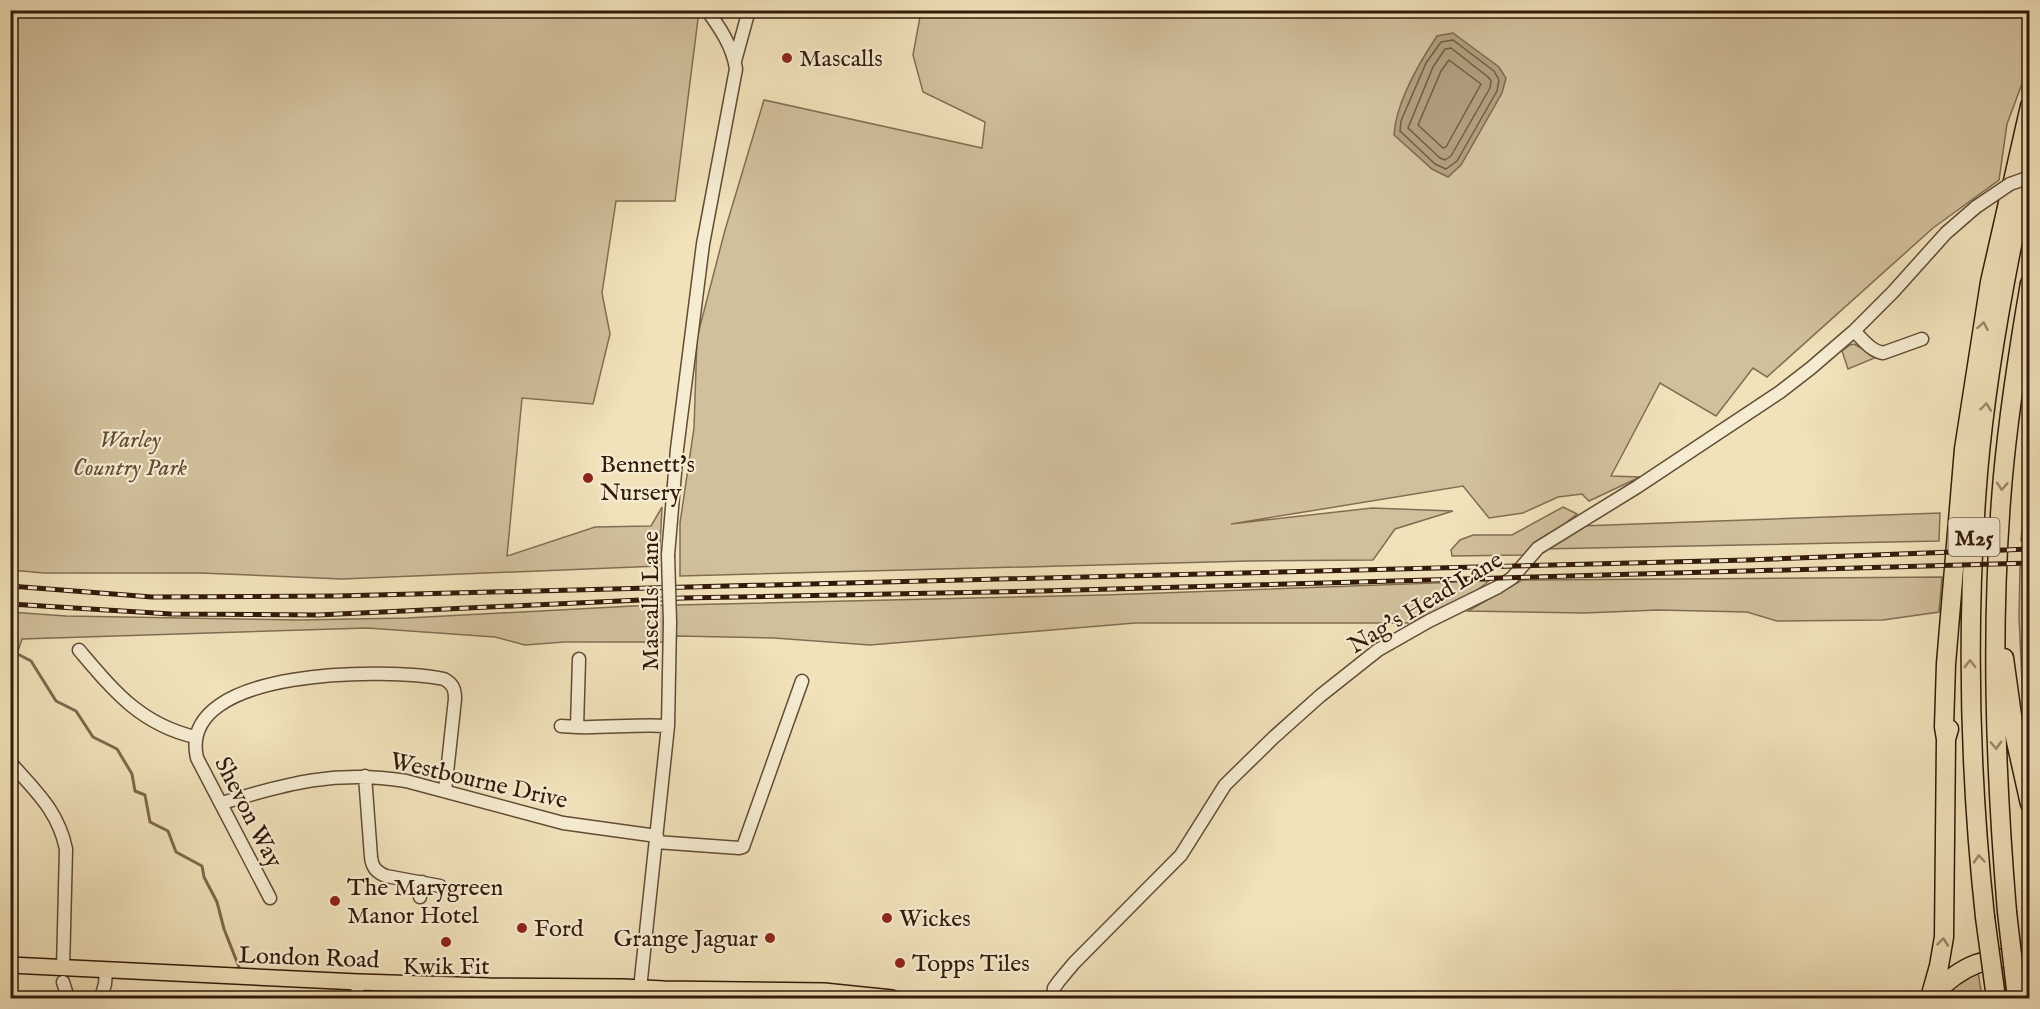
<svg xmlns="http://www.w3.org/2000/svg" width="2040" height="1009" font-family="'IM FELL English',serif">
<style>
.green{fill:#d1c09c;stroke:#826d52;stroke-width:1.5}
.water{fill:#b09e7d;stroke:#7e694e;stroke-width:1.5}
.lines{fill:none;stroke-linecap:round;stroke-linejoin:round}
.shore{stroke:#725c42;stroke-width:1.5}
.stream{stroke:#7e694e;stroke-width:3}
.minor-casing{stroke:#624c34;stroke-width:15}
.major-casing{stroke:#331a08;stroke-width:18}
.highway-casing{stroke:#331a08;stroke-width:21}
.minor{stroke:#f6ecd2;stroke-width:12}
.major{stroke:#f1e2ba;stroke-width:15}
.highway{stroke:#f1e2ba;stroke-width:18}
.rail-casing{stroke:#331a08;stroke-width:5}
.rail{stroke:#f6ecd2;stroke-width:3;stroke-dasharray:9;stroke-linecap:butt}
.minor-bridge-casing{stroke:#624c34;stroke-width:15;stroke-linecap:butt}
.highway-bridge-casing{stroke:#331a08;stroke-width:21;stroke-linecap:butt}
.minor-bridge{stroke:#f6ecd2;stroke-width:12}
.highway-bridge{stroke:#f1e2ba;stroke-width:18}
.oneway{stroke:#9c886a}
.poi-dot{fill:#8f2418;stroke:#f6ecd2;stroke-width:2}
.labels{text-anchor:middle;stroke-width:4.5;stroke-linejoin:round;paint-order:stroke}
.shield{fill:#f6ecd2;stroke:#6e5945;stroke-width:1.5}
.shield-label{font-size:22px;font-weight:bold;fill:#331a08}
.poi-label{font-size:24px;fill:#331a08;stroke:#f6ecd2;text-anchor:start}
.park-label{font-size:24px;font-style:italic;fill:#624c34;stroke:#f6ecd2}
.street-label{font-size:24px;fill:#331a08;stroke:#f6ecd2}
</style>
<rect width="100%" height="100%" fill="#f1e2ba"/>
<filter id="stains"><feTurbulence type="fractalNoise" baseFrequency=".00333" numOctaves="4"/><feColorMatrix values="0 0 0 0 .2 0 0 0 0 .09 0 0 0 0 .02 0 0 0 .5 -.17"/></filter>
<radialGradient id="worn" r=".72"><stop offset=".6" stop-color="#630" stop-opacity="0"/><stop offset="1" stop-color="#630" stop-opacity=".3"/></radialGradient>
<path class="green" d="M10 11H699L675 201H616L602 293 610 334 593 404 522 398 507 556 595 527 651 526 662 507 659 566 342 579 200 573H44L11 570Z
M921 11H2029V65L2007 124 1999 180 1933 228 1767 377 1753 368 1716 416 1660 383 1611 476 1640 477 1589 501 1582 494 1558 497 1523 513 1489 518 1463 486 1231 524 1372 508 1453 511 1395 529 1373 560 1248 561 680 576V523L694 428 697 338 725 230 764 100 982 148 985 122 923 92 913 55Z
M1854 344 1877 357 1848 369 1842 351 1850 345Z
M2029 434V540L2021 541Z
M1563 507 1577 514 1525 555 1452 556 1451 550 1460 540 1473 535H1512Z
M1940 513 1939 541 1540 549 1581 526Z
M2020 567H2029V739L2023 703 2019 617Z
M1942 577 1939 612 1883 620 1777 621 1747 612 1658 610 1584 613 1468 611 1522 580Z
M1489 581 1467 598 1408 623H1135L870 645 774 638 677 636 666 642H564L525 645 495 637 367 628 22 639 14 663 11 662 10 612 66 616 299 620 407 618 633 606 1105 595Z
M1978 971 1982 998H1941L1949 989Z"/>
<path class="water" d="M1453 33 1499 67 1506 78 1502 93 1461 165 1448 177 1432 169 1394 135C1396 102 1419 63 1437 36Z"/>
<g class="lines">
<path class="shore" d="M1453 40 1494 71 1499 80 1497 91 1457 161 1446 169 1435 164 1400 131 1401 121 1426 63 1441 42Z
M1451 48 1488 77 1491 81 1490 88 1451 156 1445 160 1440 158 1408 128 1433 67 1445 49Z
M1449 60 1481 84 1446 147 1443 148 1418 125 1441 71Z"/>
<path class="stream" d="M10 650 31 661 56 701 76 711 93 737 117 749 132 774 135 791 145 795 150 822 168 831 176 852 202 866 204 877 217 902 224 929 239 967
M247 998H248"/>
<g class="minor-casing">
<path id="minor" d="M735 61 749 10
M1854 331C1863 340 1871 351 1883 353L1922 339
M668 555 677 449 703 244 736 69C733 47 720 28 707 10
M79 650C114 691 140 724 195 737
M579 659 577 727C607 728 637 724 668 726
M561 726 577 727
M10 762C35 791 58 810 66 849L63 969
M365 776 371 857C372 867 376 872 386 876L440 886
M222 803C288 783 336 770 406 781L563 823 657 836
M656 842 739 848 743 847 802 681
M420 897 422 882
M270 898 197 758C176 666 391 668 444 679 453 684 455 689 455 699L445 791
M63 982 68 998
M101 998 105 984 106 971
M357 998 358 982
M639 998 668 726 670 622
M1053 998 1054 988 1059 981 1074 963 1181 855 1225 785 1273 738 1320 696 1378 650 1429 621 1498 587 1512 578 1538 548 1637 487 1780 392 1811 368 1854 331 1893 292 1946 233 1976 207"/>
</g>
<g class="major-casing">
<path id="major" d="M10 965 358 982 489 986 622 987 664 989 824 991 892 998"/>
</g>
<g class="highway-casing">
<path id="highway" d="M2004 658 2015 737 2030 804
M1946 739 1944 727 1946 664 1964 449 1990 282 2030 106
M2007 912C1995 767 1990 622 2003 476 2009 411 2019 347 2030 283
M1985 917C1969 769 1966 621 1978 473 1987 368 2007 263 2030 160
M1933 995C1962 964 1987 956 2030 957
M1930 998 1939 966 1944 937 1946 739 1949 729"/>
</g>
<use href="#minor" class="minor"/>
<use href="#major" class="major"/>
<use href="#highway" class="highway"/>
<g class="rail-casing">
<path id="rail" d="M10 586 152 597 337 596 1747 560 2030 549
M10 604 171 614 318 615 683 598 1041 591 2030 563"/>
</g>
<use href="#rail" class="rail"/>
<g class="minor-bridge-casing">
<path id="minor-bridge" d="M1976 207 2010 184 2030 177
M668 555 670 622"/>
</g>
<g class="highway-bridge-casing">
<path id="highway-bridge" d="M2007 912 2017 998
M1985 917 1996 998"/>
</g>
<use href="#minor-bridge" class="minor-bridge"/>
<use href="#highway-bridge" class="highway-bridge"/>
</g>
<defs><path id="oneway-chevron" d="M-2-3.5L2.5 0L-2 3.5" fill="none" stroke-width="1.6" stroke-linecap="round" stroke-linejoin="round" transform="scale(1.5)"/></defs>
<g class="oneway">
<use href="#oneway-chevron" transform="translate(1983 326) rotate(-80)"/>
<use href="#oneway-chevron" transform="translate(1986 407) rotate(-83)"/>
<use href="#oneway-chevron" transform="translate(2002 486) rotate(94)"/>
<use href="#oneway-chevron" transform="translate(1970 664) rotate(-90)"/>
<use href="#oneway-chevron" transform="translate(1996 745) rotate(88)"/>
<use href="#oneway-chevron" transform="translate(1979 859) rotate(-95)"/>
<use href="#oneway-chevron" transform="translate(1943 942) rotate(-83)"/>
</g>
<g class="poi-dot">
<circle cx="787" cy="58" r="6"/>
<circle cx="588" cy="478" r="6"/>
<circle cx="335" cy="901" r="6"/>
<circle cx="887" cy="918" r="6"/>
<circle cx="522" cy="928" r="6"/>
<circle cx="770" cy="938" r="6"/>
<circle cx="446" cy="942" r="6"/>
<circle cx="900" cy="963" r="6"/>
</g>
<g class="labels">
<rect class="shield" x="1948.5" y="518" width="51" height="38" rx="4.5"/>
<g class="shield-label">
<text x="1974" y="545">M25</text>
</g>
<g class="poi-label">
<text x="799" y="66">Mascalls</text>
<text x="600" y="472">Bennett's<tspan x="600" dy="28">Nursery</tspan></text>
<text x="347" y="895">The Marygreen<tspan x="347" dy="28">Manor Hotel</tspan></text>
<text x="899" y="926">Wickes</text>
<text x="534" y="936">Ford</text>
<text x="758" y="946" text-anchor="end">Grange Jaguar</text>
<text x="912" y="971">Topps Tiles</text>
<text x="446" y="974" text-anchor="middle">Kwik Fit</text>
</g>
<g class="park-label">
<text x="130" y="447">Warley<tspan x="130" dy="28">Country Park</tspan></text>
</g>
<g class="street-label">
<text transform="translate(650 601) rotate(-90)" y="8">Mascalls Lane</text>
<text transform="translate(1425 602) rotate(-31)" y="8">Nag's Head Lane</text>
<text transform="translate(479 780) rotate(13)" y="8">Westbourne Drive</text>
<text transform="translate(249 812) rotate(63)" y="8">Shevon Way</text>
<text transform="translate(309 957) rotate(2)" y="8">London Road</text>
</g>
</g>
<rect width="2040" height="1009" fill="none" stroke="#f1e2ba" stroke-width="36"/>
<rect x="12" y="12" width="2016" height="985" fill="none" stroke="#331a08" stroke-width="3"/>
<rect x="18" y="18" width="2004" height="973" fill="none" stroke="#331a08" stroke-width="1.5"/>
<rect width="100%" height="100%" filter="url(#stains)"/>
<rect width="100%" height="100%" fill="url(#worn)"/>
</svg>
